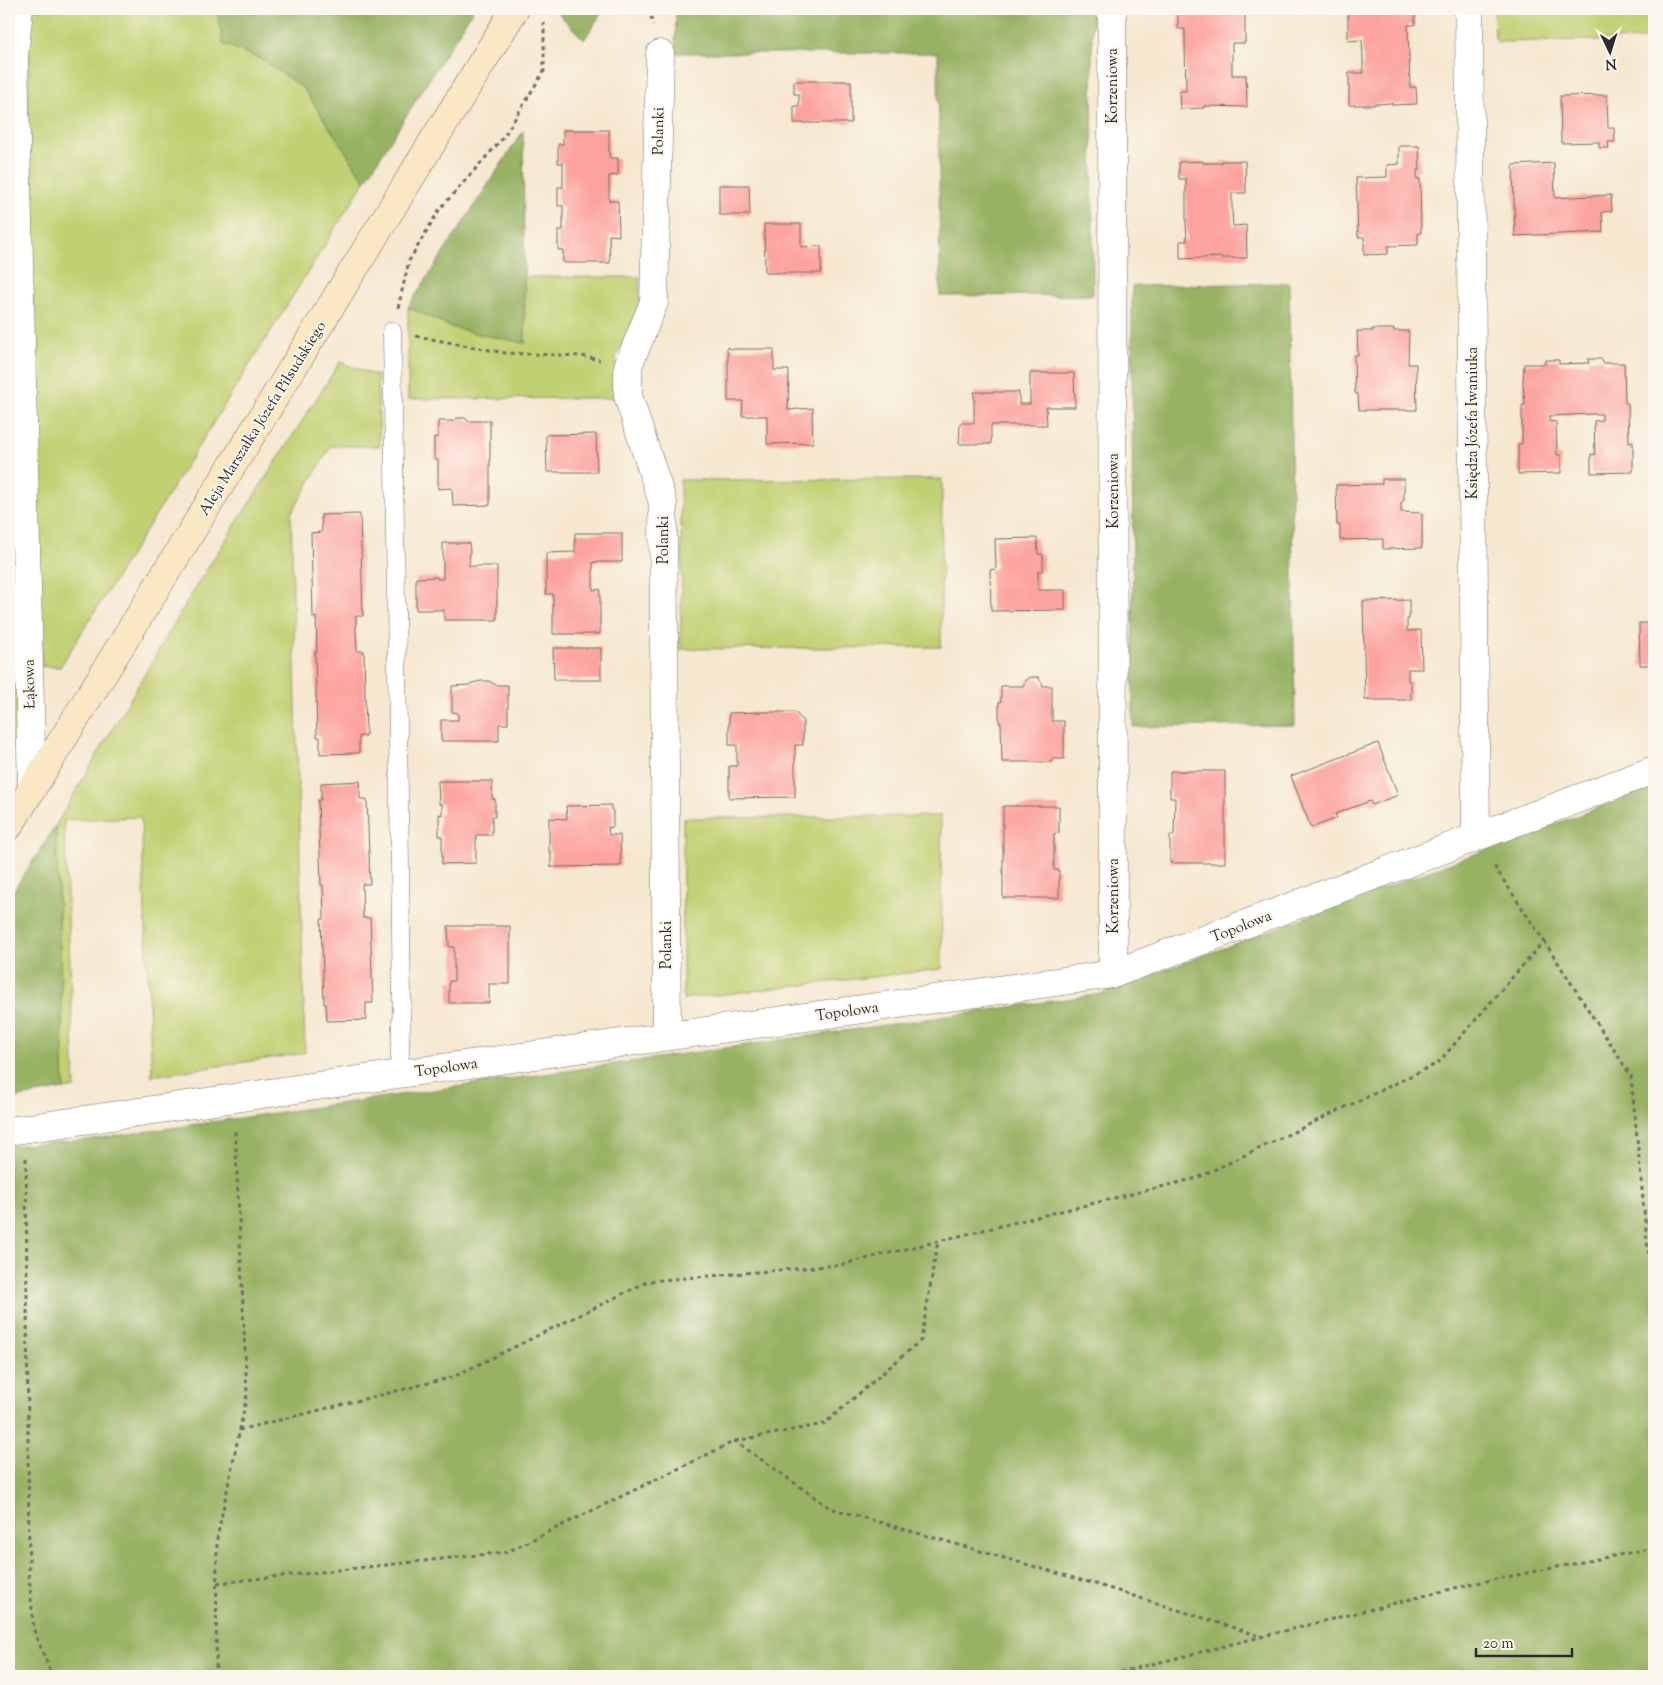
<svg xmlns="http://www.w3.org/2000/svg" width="1663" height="1685" font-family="'Sorts Mill Goudy',serif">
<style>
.green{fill:#c1d072;stroke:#767e4e}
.forest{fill:#98b264;stroke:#626e48}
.building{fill:#fca39f}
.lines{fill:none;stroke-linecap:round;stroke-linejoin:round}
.lane-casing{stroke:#726d65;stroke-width:19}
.street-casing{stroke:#726d65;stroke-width:29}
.secondary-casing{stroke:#726d65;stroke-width:29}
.path{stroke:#726d65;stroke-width:3;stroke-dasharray:4 4;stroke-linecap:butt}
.lane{stroke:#fff;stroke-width:18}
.street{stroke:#fff;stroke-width:28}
.secondary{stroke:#fae7c3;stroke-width:28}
.labels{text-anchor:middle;stroke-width:4;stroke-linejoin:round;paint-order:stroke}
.street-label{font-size:15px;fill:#2b2b2b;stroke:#fbf7ec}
</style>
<rect width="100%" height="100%" fill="#fbf7ec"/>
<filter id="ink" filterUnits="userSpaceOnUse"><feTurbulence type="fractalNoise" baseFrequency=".02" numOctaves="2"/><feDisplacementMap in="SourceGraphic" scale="10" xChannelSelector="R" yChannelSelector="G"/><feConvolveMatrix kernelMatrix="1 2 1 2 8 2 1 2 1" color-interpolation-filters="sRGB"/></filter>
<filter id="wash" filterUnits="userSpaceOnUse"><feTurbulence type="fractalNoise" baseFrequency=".0096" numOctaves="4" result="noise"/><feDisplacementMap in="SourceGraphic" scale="20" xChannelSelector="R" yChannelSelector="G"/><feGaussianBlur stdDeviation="1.12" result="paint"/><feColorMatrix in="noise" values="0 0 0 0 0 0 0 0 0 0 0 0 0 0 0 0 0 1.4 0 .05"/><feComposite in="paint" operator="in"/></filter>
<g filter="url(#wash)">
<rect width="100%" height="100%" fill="#f6e7d0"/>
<path class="green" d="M30 9H217L223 43 265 61 304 89 365 181 60 667 41 666 28 130Z
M1494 9H1654V39L1498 42 1495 38Z
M9 64 18 741 9 755Z
M524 277H640L639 315 616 355 617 398 408 399V307L451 327 488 336 525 342Z
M340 362 377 376 380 446H331L291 514 305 1053 152 1076 141 817 64 820 75 1088 64 1089 56 825 200 580Z
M942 479 941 647 680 649 682 572 680 480Z
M941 816 942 969 683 999V818Z"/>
<path class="forest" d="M217 9H471L473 10 365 181 304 89 265 61 223 44Z
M563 9H604L584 40 559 14Z
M676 9H1092L1093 295 940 296 938 53H675Z
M523 131 525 343 488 336 451 327 408 307Z
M1289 283 1295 725 1133 727 1132 286Z
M1654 787V1676H9V1146L87 1140 1101 994Z
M56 825 64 1089 9 1099V898Z"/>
<g id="blocks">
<path class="building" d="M1348 9H1372V10L1415 9V25H1408L1410 87H1416L1417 104 1392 105V103L1374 104V105H1349V73H1363V57L1362 40 1348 41Z
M1245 10V43H1232V75H1246L1247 107 1204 106V108L1180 109 1179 91H1186L1185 44V29H1178V12L1221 13 1220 11Z
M794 81H851V123H794V106H799V94H794Z
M1607 95 1608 128H1614L1615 142H1608L1609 148H1599V142L1561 143 1560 96Z
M563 130H609V158H618V175L609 176V201H618L619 236 609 235 610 263H563V250H558V230H563V206H558V187H563V163H558V144H563Z
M1399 146H1419L1420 170H1417V179H1420L1421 233H1418V245L1388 246V254L1364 255V237H1358L1356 178 1387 177V165L1399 164Z
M1203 161V163H1221V161H1245L1246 193H1232V210L1233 226 1246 225 1247 258H1222V257L1180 259V241H1187L1186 224V179H1179V162Z
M1554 163 1555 198 1611 195 1612 211 1602 212 1603 232 1515 236 1513 165Z
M719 185H749L750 215H719Z
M764 224H801V247L821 246V273H765Z
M1372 329H1394V331H1409L1408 364H1416L1417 410H1359L1358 394 1355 393 1354 355H1358L1357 331H1373Z
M727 347 731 349H774V370H789L788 410 813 408V412H812L813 443 767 444V416H742L743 401H728V352H727Z
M1588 359H1602L1603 363H1624L1625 403H1628L1629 443 1633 442V472L1591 473V454L1595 455 1594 421 1602 420V414H1592L1549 416V421L1556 422 1557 455H1561V473L1518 474V444H1522V405H1525L1523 383 1524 364H1545V360H1559V364L1589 363Z
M1030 373H1074L1075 407H1046L1047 425H991V444H959L960 423H974V392H1019V404H1030Z
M457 418H465L468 421H490V505L453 506 452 488 438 489V460L434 459V437L438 438V421H454Z
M596 434 597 472H547L546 435Z
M1382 479H1404V500L1401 503V512L1422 513V548L1383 549V539L1340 540V525H1337L1336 485 1382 484Z
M360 514 363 616H356V633L357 651H364L366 736H359V753L320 754V737H317L315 652H317L316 617 313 618 311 533 322 532 321 515Z
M575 533H622V562H593V590L600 589V634H553V594H546V553L575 552Z
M1037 538 1038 554H1043V571H1038V590H1065V610L991 611 990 570 996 569 995 539Z
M443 543H469L470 552 469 566H497V620H444V610H416V578L437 577V579H443Z
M1409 600V619H1407V631L1421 630 1422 669H1408V681L1411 682V700H1365L1363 601Z
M1639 623H1654V665H1640Z
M553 648H601V680H554Z
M1030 677H1038L1042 683 1043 686H1052V721H1064V759H1052V762H1002L1001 723H999V702H1001V686H1024V683Z
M481 681H489L496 685H508V724H499V741H441V720H458V713L452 712V686L469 685 472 683Z
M763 712H795L803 721V745H795V797L729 798V766H737V745H729V713Z
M1378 743 1398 795 1372 805 1370 801 1335 814 1337 818 1311 828 1291 776Z
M1170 771H1225V863H1170V835H1174L1175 798H1170Z
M360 781V799H367L370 884H362L363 918H370L373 1003H366V1020L327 1021 326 1004H324L321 919H324L323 885H321L318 800H321V783Z
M438 781H492V799H495V817L492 816V835H476V863L442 864V836H439V814L442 815V804H439Z
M611 805V810L613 811V827L608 828 609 835H620L621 866 551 867V852H549V818L567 819 566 806Z
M1003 806H1059V833L1054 834V870H1059V898H1003Z
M448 926H510V984H489V1003H449V981H454V947H449Z"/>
</g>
</g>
<g filter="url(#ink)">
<use href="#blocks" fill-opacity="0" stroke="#726d65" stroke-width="1"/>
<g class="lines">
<g class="lane-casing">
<path id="lane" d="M392 331 402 1000 399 1074"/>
</g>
<g class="street-casing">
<path id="street" d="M19 9 14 57 32 789
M1112 9 1113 974
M1469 9 1476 837
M660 54 654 302 628 366V396L663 503 667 1036
M9 1131 399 1074 1113 974 1654 770"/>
</g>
<g class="secondary-casing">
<path id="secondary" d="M9 826 515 9"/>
</g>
<path class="path" d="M649 9 653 25
M398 308 409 261 439 210 503 138 544 71V22
M416 336 505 353 582 356 600 360
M1544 941 1631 1076 1648 1251 1654 1265
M26 1158 29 1576 34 1630 52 1676
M239 1430 453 1377 649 1281 840 1265 1197 1178 1438 1063 1544 941 1492 863
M735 1441 824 1424 921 1340 938 1241
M217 1583 507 1552 735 1441 830 1508 1102 1586 1263 1637
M216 1676 217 1538 247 1395 235 1129
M1105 1676 1471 1584 1654 1548"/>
<use href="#lane" class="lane"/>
<use href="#street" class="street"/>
<use href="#secondary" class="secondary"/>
</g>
</g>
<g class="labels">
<g class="street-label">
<text transform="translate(1112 86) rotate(-90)" y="5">Korzeniowa</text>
<text transform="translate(658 131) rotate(-89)" y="5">Polanki</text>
<text transform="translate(262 418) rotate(-58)" y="5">Aleja Marszałka Józefa Piłsudskiego</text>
<text transform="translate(1472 423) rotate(-90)" y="5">Księdza Józefa Iwaniuka</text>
<text transform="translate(1113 491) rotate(-90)" y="5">Korzeniowa</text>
<text transform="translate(663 540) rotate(-90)" y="5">Polanki</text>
<text transform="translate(29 684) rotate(-91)" y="5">Łąkowa</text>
<text transform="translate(1113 896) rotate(-90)" y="5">Korzeniowa</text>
<text transform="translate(1241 926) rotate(-21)" y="5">Topolowa</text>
<text transform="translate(666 945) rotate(-90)" y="5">Polanki</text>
<text transform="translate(847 1011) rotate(-8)" y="5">Topolowa</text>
<text transform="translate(446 1067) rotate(-8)" y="5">Topolowa</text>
</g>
</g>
<rect width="1663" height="1685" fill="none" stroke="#fbf7ec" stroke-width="30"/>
<g transform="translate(1610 52) rotate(176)" stroke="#fbf7ec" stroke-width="4" paint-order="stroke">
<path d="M0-4L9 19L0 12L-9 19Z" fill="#2b2b2b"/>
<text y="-8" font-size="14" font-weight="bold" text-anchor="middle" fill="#2b2b2b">N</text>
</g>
<path d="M1476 1648v8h96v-8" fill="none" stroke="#2b2b2b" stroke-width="2.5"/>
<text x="1483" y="1648" font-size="15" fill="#2b2b2b" stroke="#fbf7ec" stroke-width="4" paint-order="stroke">20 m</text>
</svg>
